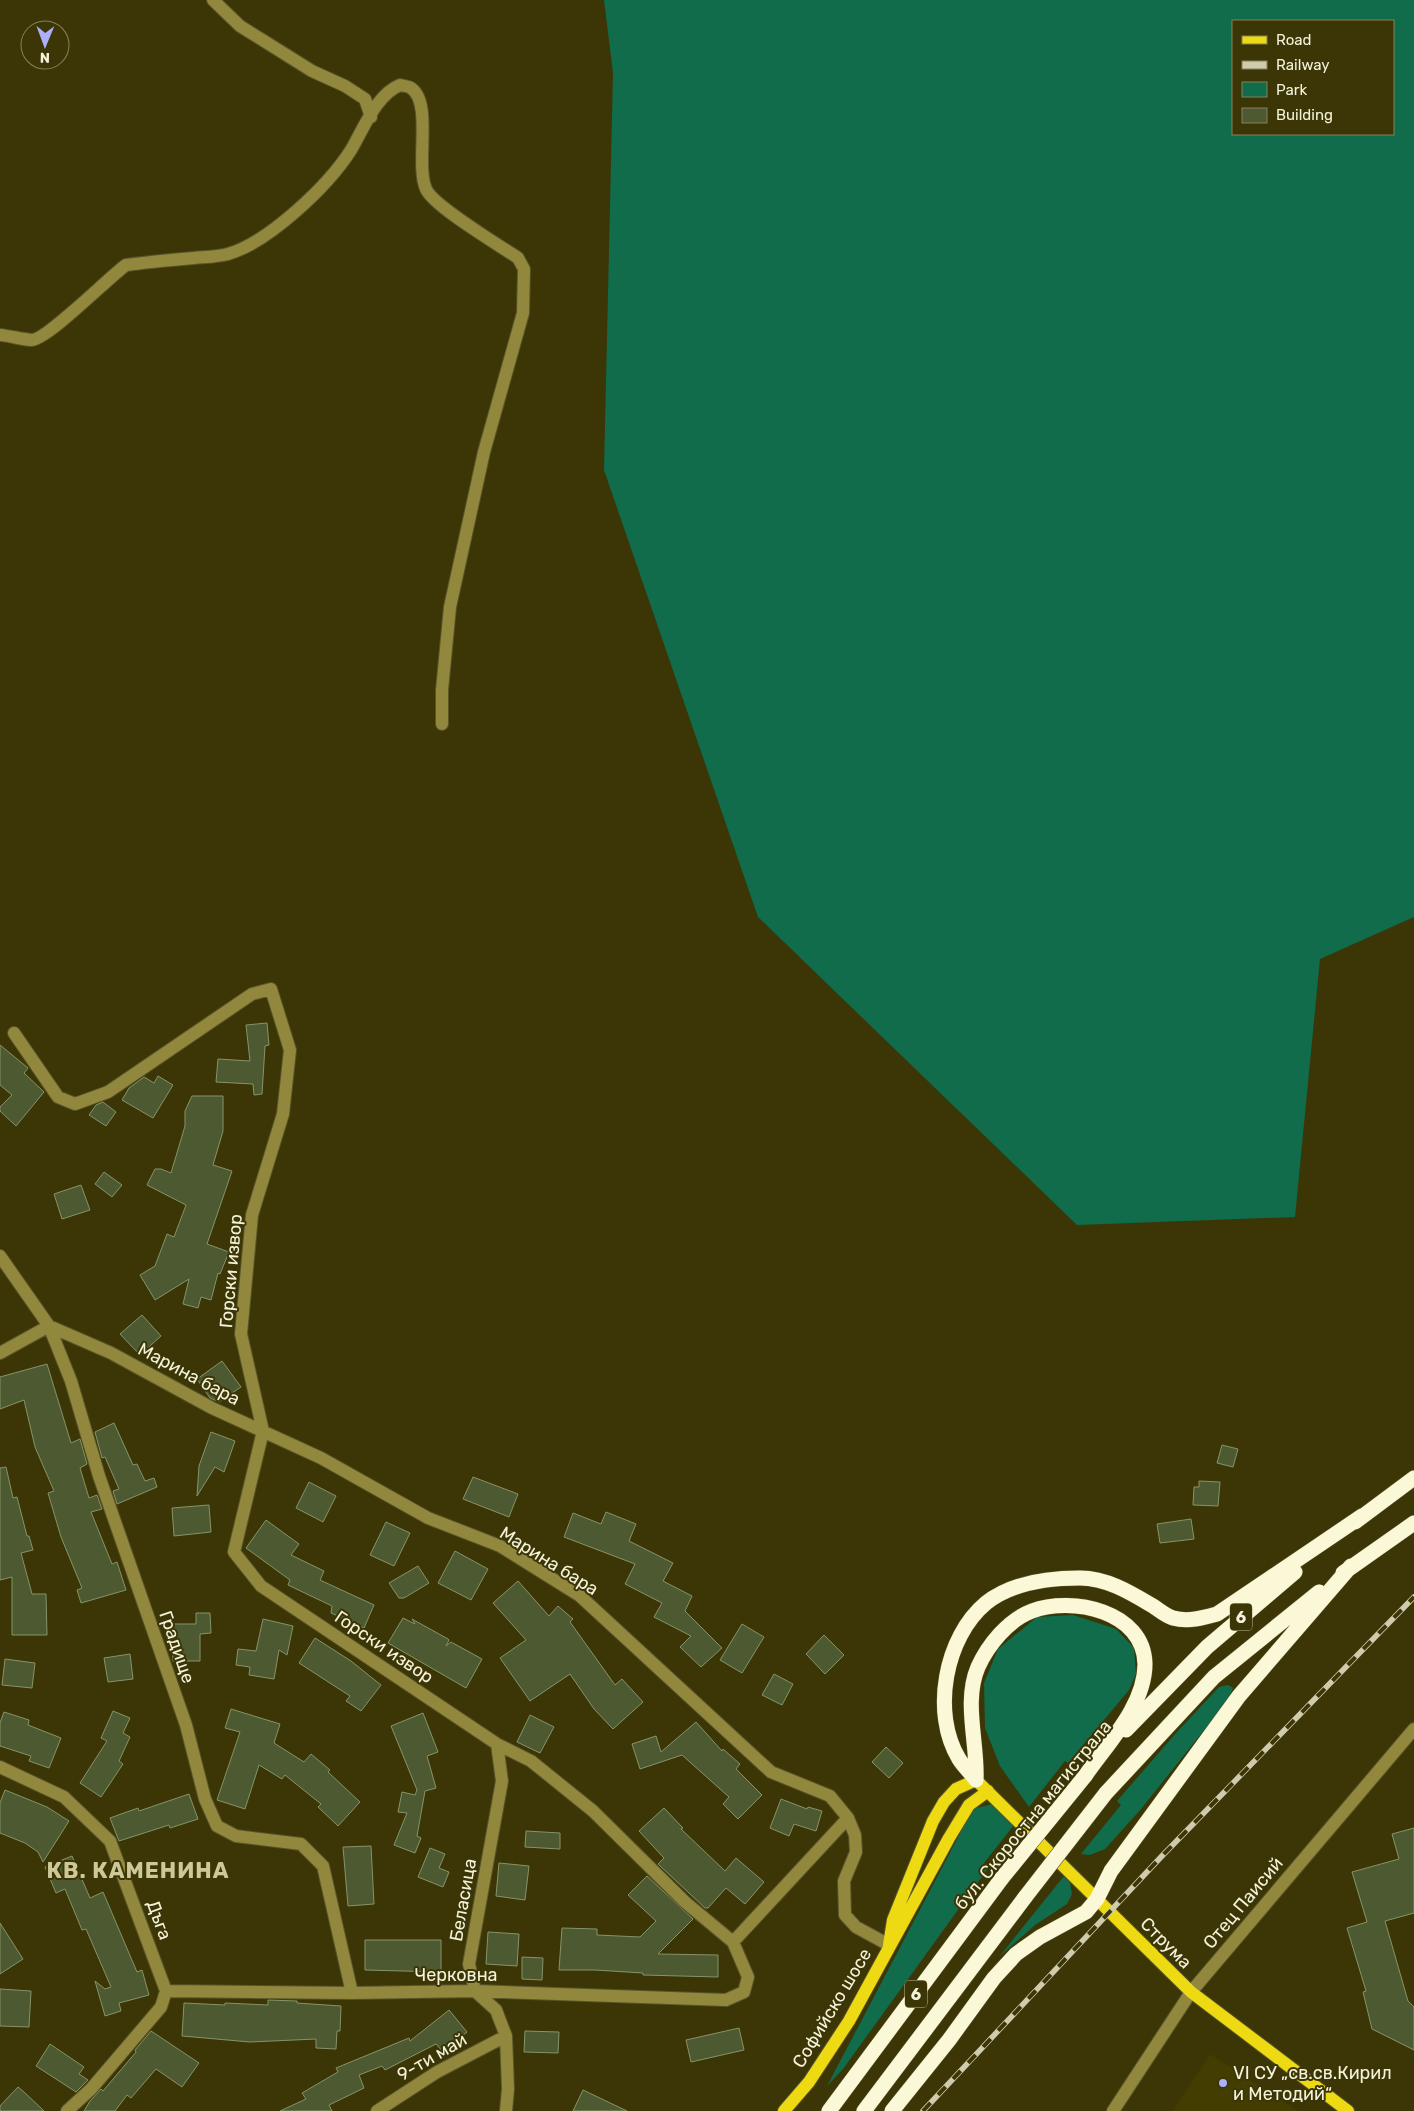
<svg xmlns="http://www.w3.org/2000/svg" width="1414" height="2111" font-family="Rubik,sans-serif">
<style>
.built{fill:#433d01}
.green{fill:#106c4b;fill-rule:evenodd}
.building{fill:#4d5930;stroke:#869468}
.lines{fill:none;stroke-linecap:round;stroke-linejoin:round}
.minor-casing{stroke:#595429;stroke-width:14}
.major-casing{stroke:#595429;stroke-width:14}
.highway-casing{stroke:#595429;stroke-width:16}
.minor{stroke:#91883e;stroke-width:12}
.major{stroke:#eeda13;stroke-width:12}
.highway{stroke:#fbf8d7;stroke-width:15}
.rail-casing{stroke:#cfccae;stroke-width:5.5}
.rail{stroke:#3c3607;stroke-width:4;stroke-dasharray:11;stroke-linecap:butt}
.highway-bridge-casing{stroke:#595429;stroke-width:16;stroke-linecap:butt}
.highway-bridge{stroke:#fbf8d7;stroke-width:15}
.poi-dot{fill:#adaffb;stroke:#3c3607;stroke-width:2}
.labels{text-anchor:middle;stroke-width:4;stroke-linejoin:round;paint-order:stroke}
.shield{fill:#3c3607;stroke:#bdba9a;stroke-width:1}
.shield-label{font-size:16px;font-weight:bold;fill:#f4f2d9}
.street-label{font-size:18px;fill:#f4f2d9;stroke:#3c3607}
.poi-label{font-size:18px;fill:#f4f2d9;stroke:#3c3607;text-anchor:start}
.district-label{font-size:22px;font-weight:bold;letter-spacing:1px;fill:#cec899;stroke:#3c3607}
</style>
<rect width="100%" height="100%" fill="#3c3607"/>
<path class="built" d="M1210 2054 1298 2111H1173Z"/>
<path class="green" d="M604 0H1414V917L1320 959 1295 1217 1077 1225 758 917 604 470 613 73ZM1393 21V134H1233V21Z
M1073 1615 1116 1629 1134 1648 1136 1674 1129 1690 1068 1763 1065 1761 1029 1807 1000 1766 985 1728 984 1683 998 1649 1037 1617Z
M1228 1685 1233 1688 1229 1699 1141 1809 1105 1849 1090 1855 1081 1854 1121 1805 1117 1801 1176 1733 1219 1687Z
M992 1804 1014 1825 984 1863 989 1867 843 2069 827 2086 973 1809Z
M1064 1876 1070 1883 1072 1894 1067 1904 1035 1925 999 1957Z"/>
<path class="building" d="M267 1023 269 1045 265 1046 262 1094 254 1095 253 1084 216 1082 218 1059 250 1061 246 1025Z
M0 1045 28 1068 24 1073 44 1092 16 1126 0 1111V1107L12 1095 0 1085Z
M158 1076 173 1085 153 1118 122 1100 129 1088 144 1077 154 1083Z
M192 1096H223V1131L213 1165 232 1171 207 1244 229 1252 220 1274 218 1273 211 1300 201 1297 198 1308 183 1304 189 1279 155 1300 140 1275 155 1266 167 1234 174 1237 186 1205 147 1185 155 1169H161L171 1173 185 1126V1111Z
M103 1102 116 1112 106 1126 89 1115 96 1105Z
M104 1172 122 1185 112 1197 95 1184Z
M81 1185 90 1210 62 1219 54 1194Z
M142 1315 161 1336 140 1355 120 1334Z
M222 1361 241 1387 219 1402 210 1398 197 1379Z
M47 1364 71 1443 80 1439 87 1464 80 1468 89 1498 97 1495 102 1509 91 1512 112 1564 117 1562 126 1590 81 1603 77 1590 82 1588 61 1537 48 1493 54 1491 35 1447 24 1400 0 1409V1377Z
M114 1423 133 1465 137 1464 145 1481 154 1478 157 1487 117 1504 113 1491 119 1489 105 1457 102 1458 95 1432Z
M211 1432 235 1441 224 1472 215 1467 197 1496 199 1466Z
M1222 1445 1238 1449 1233 1467 1217 1463Z
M6 1467 13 1498 17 1497 27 1536H29L33 1550 21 1553 32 1594H46L47 1635H12V1577L0 1580V1468Z
M473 1477 518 1494 509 1517 463 1499Z
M1199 1481 1220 1482 1218 1506 1193 1505 1194 1487H1199Z
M309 1482 336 1496 323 1522 296 1508Z
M209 1505 211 1532 174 1536 172 1508Z
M606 1512 636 1524 629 1541 673 1563 663 1581 692 1596 685 1611 722 1648 701 1667 680 1647 691 1636 654 1617 662 1603 625 1584 635 1564 564 1537 573 1513 601 1524Z
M1191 1519 1194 1539 1160 1543 1157 1524Z
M266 1520 299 1544 291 1555 324 1571 320 1580 374 1605 364 1628 331 1613 332 1606 288 1585 290 1580 246 1548Z
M386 1522 410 1533 394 1566 370 1555Z
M455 1551 488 1569 471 1600 438 1583Z
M418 1566 429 1583 404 1598H399L389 1583Z
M518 1581 549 1616 558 1606 573 1619 570 1622 615 1685 622 1679 643 1702 613 1729 594 1709 570 1674 530 1701 500 1658 526 1640 493 1603Z
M196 1613H210L211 1633 200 1634V1661H173L172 1624H196Z
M403 1618 415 1624 412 1619 448 1639 449 1640 446 1646 451 1642 482 1659 466 1688 388 1643Z
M263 1619 293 1626 287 1655 279 1650 274 1679 249 1675 250 1667 236 1665 238 1649 256 1651Z
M742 1624 764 1637 742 1673 720 1660Z
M824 1635 844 1655 825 1674 806 1654Z
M315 1638 351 1661 381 1685 361 1711 346 1701 350 1696 299 1663Z
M130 1654 133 1679 108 1682 104 1658Z
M5 1659 35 1663 32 1688 2 1685Z
M774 1674 793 1684 782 1705 762 1695Z
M231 1709 280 1724 274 1743 304 1762 311 1754 330 1770 328 1772 360 1802 338 1826 318 1807 321 1804 285 1775 282 1779 259 1765 245 1809 217 1800 240 1732 225 1728Z
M113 1711 130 1718 123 1733 130 1737 119 1761 123 1764 101 1797 80 1783 107 1741 101 1738Z
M4 1712 29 1720 28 1725 61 1738 49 1768 29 1761 31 1756 0 1746V1723Z
M423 1713 438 1752 427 1756 436 1788 425 1791 417 1836 421 1838 415 1853 394 1845 407 1813 398 1812 402 1792 415 1795 417 1790 391 1726Z
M530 1715 554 1727 540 1753 517 1742Z
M696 1722 722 1751 723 1749 740 1764 736 1769 762 1795 738 1819 723 1804 729 1797 682 1755 640 1769 632 1744 656 1736 661 1752Z
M886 1747 903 1763 889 1778 872 1762Z
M5 1790 47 1807 69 1821 43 1862 38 1852 25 1843 0 1833V1803Z
M189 1794 198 1819 170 1828 169 1825 119 1841 110 1818 138 1808 139 1811Z
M781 1799 807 1809 808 1807 822 1811 816 1831 794 1824 789 1836 770 1828Z
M664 1808 683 1828 681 1829 725 1871 736 1858 764 1882 745 1904 726 1888 708 1908H705L658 1864 664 1858 639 1831Z
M1414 1828V1913L1385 1921 1408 2001 1414 2007V2050L1372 2029 1363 1992 1366 1991 1347 1928 1367 1922 1352 1872 1399 1859 1392 1834Z
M526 1831 560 1833V1849L525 1847Z
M371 1846 374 1904 348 1906 343 1847Z
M430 1848 445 1854 439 1868 449 1872 443 1887 418 1877Z
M72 1856 90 1898 103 1892 137 1972 142 1970 149 1995 119 2003 121 2011 105 2016 95 1981 105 1989 111 1987 86 1929 82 1930 65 1889 56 1893 45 1867Z
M499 1863 529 1866 525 1900 496 1896Z
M647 1876 693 1919 658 1954 718 1955V1977L643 1975V1973L595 1970H559L562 1928 597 1929V1935L640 1937 656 1921 628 1895Z
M0 1923 23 1959 0 1974Z
M488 1932 519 1934 517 1966 486 1964Z
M365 1940H441V1972L365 1970Z
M522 1957 543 1958 542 1980 522 1979Z
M0 1989 31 1991 29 2027 0 2026Z
M268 2000 297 2001V2003L341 2006 340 2031H337L336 2049 316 2048V2039L250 2042 182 2036 184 2003 225 2005V2003L268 2005Z
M449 2010 467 2032 443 2052 436 2044 385 2070 382 2066 359 2075 364 2088 329 2105 332 2111H280L306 2099 302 2093 338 2072 336 2068 409 2038 410 2041Z
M739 2028 744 2050 691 2062 686 2040Z
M151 2031 199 2063 182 2087 156 2069 131 2098 127 2095 115 2111H84L90 2101 101 2089 103 2091 136 2052 135 2050Z
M525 2031 559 2032 558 2053 524 2052Z
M50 2044 84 2067 79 2074 88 2080 76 2092 36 2066Z
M18 2087 24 2092 44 2111H0V2106Z
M583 2090 627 2111H573Z"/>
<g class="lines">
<g class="minor-casing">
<path id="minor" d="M213 0 240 26 312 71 345 86 365 99 371 117
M0 335C10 336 21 339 31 340 46 341 109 277 126 265 148 262 171 260 194 258 205 257 217 257 228 254 269 242 328 186 351 150 364 128 376 95 400 85 403 86 409 86 411 88 433 103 415 164 426 189 433 206 499 245 518 258L524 269 523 313 484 452 450 607 442 690V724
M14 1033 58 1097 75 1104 108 1092 252 994 271 989 290 1050 283 1114 252 1215 241 1334 263 1431 234 1552 261 1586 497 1744 531 1761 593 1811 685 1902 733 1942 748 1977 744 1992 726 2000 475 1991 352 1993 166 1991
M0 1256 49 1326 71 1381 99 1476 186 1725 205 1799 217 1826 236 1836 301 1844 323 1866 352 1993
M0 1353 49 1326 111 1353 212 1408 321 1458 428 1518 500 1546 580 1596 771 1772 830 1796 848 1818 855 1835 856 1852 844 1881 845 1915 856 1927 889 1945
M497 1744 502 1781 469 1964 475 1991 496 2010 506 2036 508 2089 506 2111
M0 1767 64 1797 110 1841 166 1991 161 2007 91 2089 67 2111
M733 1942 848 1818
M377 2111 437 2072 506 2036
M1113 2111 1191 1992 1414 1729"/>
</g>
<g class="major-casing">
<path id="major" d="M889 1945 893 1920 933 1821 944 1802 956 1789 976 1780 1191 1992 1348 2111
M784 2111 809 2082 849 2021 949 1838 969 1805 988 1791"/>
</g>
<g class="highway-casing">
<path id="highway" d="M1355 1522 1414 1478
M1343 1573 1414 1523
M1126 1730 1207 1647 1295 1572
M976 1780C971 1773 964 1767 959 1759 931 1713 945 1637 986 1603 1011 1583 1049 1578 1080 1578 1107 1578 1131 1593 1153 1606 1159 1610 1166 1616 1173 1618 1188 1622 1203 1618 1217 1614L1362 1516
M976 1780C978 1744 963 1702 978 1667 988 1645 1008 1620 1032 1611 1072 1596 1144 1611 1145 1664 1145 1706 1107 1744 1085 1776
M1106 1793 1214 1677 1319 1592
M829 2111 1002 1878
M864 2111 1026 1896
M892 2111 949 2040 994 1978 1016 1954 1040 1937 1086 1912 1097 1899 1111 1871 1239 1696 1351 1566"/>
</g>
<use href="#minor" class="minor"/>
<use href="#major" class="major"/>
<use href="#highway" class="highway"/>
<g class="rail-casing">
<path id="rail" d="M923 2111 1161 1857 1414 1597"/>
</g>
<use href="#rail" class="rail"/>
<g class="highway-bridge-casing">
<path id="highway-bridge" d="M1002 1878 1085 1776
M1026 1896 1106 1793"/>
</g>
<use href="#highway-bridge" class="highway-bridge"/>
</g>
<circle class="poi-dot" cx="1223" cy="2083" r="5"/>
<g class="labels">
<g class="shield">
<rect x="1230" y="1603.5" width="22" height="27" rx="4"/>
<rect x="905" y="1980.5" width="22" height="27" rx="4"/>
</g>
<g class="shield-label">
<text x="1241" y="1623">6</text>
<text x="916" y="2000">6</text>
</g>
<g class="street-label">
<text transform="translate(231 1271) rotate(-85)" y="6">Горски извор</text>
<text transform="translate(189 1374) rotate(28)" y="6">Марина бара</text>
<text transform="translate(549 1561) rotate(32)" y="6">Марина бара</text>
<text transform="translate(177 1647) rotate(71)" y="6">Градище</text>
<text transform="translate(384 1647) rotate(34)" y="6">Горски извор</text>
<text transform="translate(1033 1815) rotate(-51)" y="6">бул. Скоростна магистрала</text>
<text transform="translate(463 1900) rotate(-80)" y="6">Беласица</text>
<text transform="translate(1243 1903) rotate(-50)" y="6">Отец Паисий</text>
<text transform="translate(159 1920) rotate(70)" y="6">Дъга</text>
<text transform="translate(1166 1943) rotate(45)" y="6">Струма</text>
<text x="456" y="1981">Черковна</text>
<text transform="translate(832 2008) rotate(-59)" y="6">Софийско шосе</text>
<text transform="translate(432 2057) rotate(-30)" y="6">9-ти май</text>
</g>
<g class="poi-label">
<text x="1233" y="2079">VI СУ „св.св.Кирил<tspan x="1233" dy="21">и Методий“</tspan></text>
</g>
<g class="district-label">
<text x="138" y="1878">КВ. КАМЕНИНА</text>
</g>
</g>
<rect x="1232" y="20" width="162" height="115" fill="#3c3607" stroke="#86815b"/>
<rect x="1242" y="36" width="25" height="8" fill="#eeda13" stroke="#86815b"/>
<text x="1276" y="45" font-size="15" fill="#f4f2d9">Road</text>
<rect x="1242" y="61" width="25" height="8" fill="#cfccae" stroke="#86815b"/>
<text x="1276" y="70" font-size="15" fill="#f4f2d9">Railway</text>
<rect x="1242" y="82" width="25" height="15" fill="#106c4b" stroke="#86815b"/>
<text x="1276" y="95" font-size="15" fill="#f4f2d9">Park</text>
<rect x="1242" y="108" width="25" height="15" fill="#4d5930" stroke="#86815b"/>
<text x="1276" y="120" font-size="15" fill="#f4f2d9">Building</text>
<g transform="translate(45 45) rotate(181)"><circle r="24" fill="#3c3607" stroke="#86815b"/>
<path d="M0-4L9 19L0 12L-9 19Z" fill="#adaffb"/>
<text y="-8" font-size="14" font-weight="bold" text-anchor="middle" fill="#f4f2d9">N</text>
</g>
</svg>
